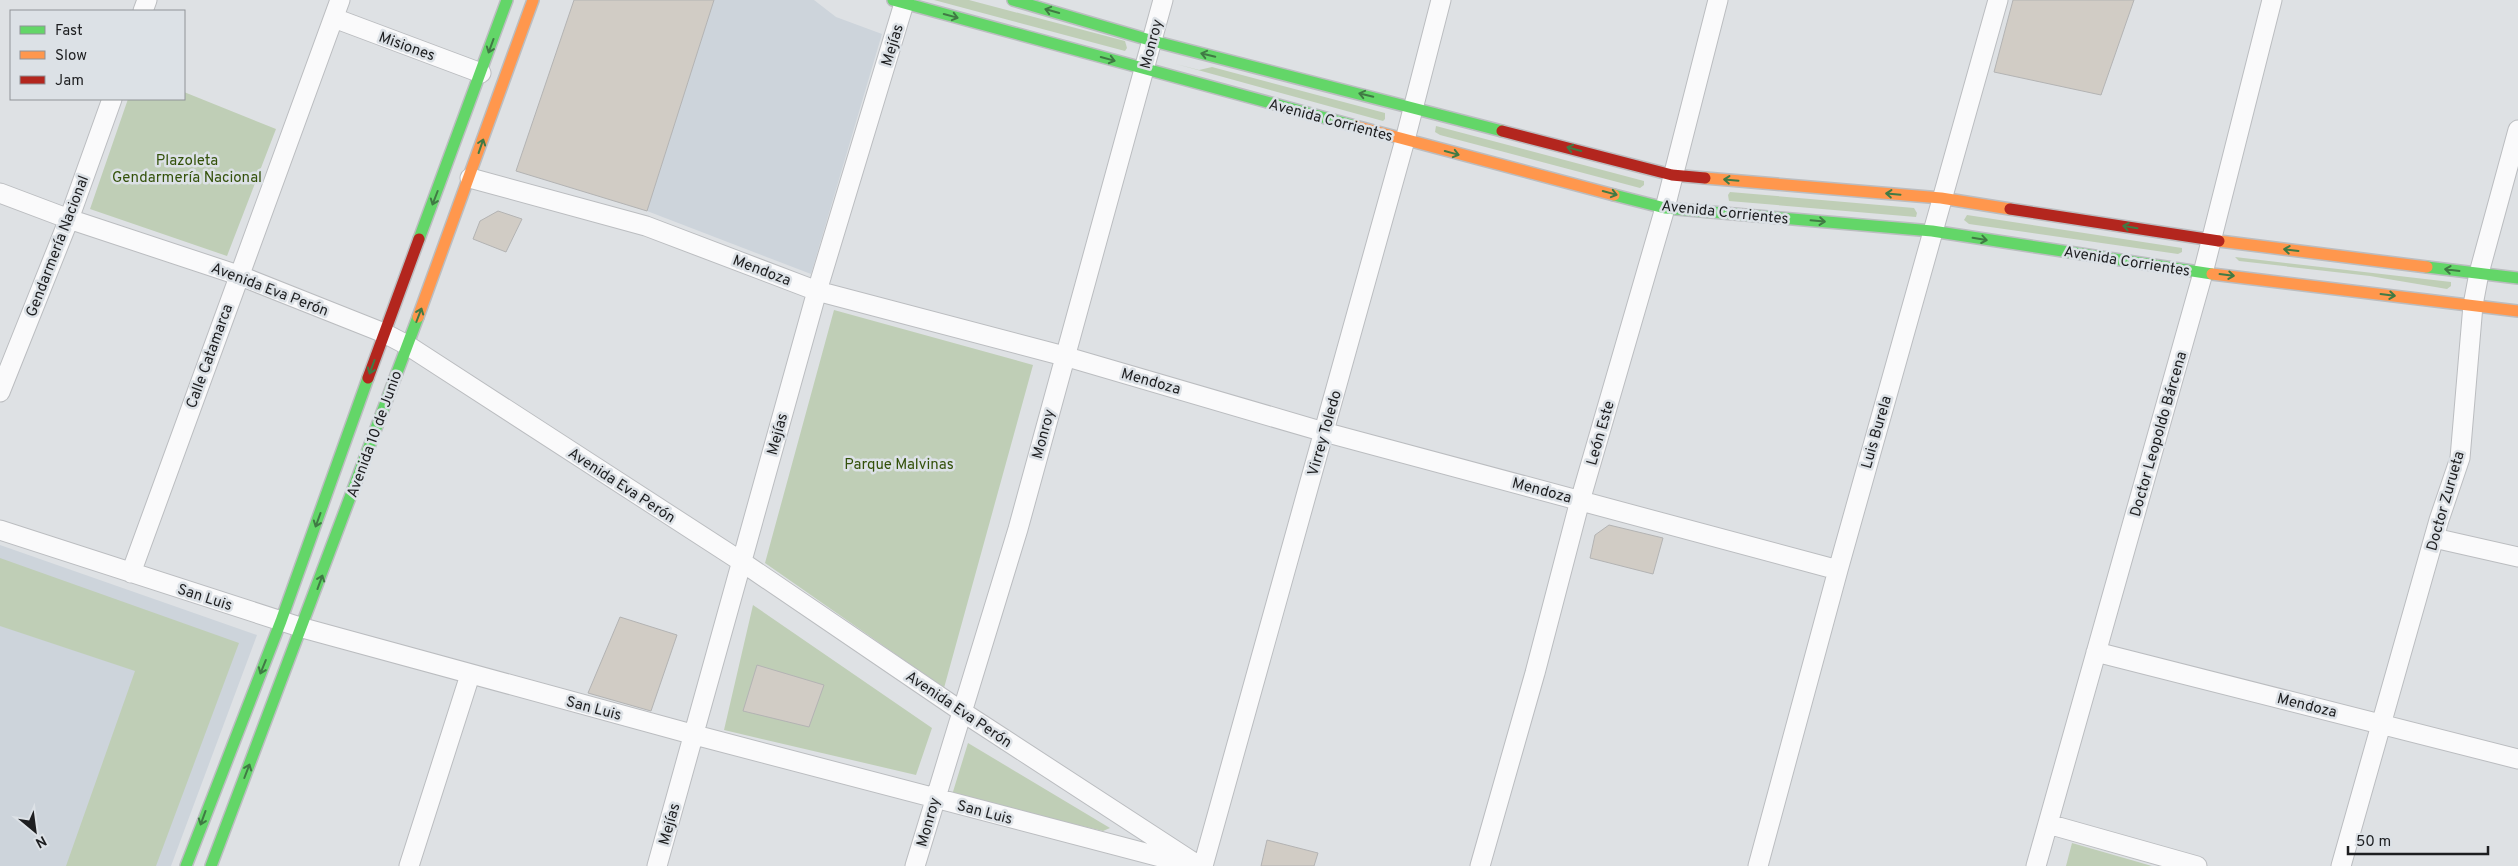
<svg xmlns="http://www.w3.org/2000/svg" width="2518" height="866" font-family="Overpass,sans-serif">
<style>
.built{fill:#cdd4db}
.green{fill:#bfceb6}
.building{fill:#d1ccc5;stroke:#b3b3b3}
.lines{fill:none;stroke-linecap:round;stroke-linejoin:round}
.street-casing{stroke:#bbbdc0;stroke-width:21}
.fast-casing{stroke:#bbbdc0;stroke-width:14}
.slow-casing{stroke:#bbbdc0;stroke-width:14}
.jam-casing{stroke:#bbbdc0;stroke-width:14}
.street{stroke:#fafafb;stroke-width:19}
.fast{stroke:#63d668;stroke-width:11}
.slow{stroke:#ff974d;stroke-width:11}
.jam{stroke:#b3261e;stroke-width:11}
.oneway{stroke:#407a44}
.labels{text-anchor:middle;stroke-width:5;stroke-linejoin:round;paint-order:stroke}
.street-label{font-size:15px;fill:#1d1e20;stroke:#dce1e6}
.park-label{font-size:15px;fill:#33510a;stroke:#dce1e6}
</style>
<rect width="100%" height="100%" fill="#dee1e4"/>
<path class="built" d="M714 0H814L836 17 882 34 811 274 647 211Z
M0 545 257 635 171 866H0Z"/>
<path class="green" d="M934 0H969L1125 41 1127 48 1125 51Z
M1176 64 1199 70 1212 67 1385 113V119L1383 121Z
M184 92 276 129 227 256 90 209 128 99H184Z
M1436 126 1644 181V185L1640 188 1440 135 1435 132Z
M1730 192 1914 208 1917 213 1916 217 1729 201 1728 195Z
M1967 215 2182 248V252L2178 254 1969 224 1964 220Z
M2235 257 2451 282V286L2447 289 2370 276 2239 261Z
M834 310 1033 365 944 688 765 563Z
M0 558 239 643 156 866H66L135 671 0 626Z
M753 605 932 728 916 775 724 730Z
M968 743 1110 828 1103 831 952 795Z
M2072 843 2152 866H2066Z"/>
<path class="building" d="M574 0H714L647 211 516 171Z
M2013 0H2134L2101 95 1994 72Z
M498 211 522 219 506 252 473 239 480 221Z
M1609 525 1663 538 1653 574 1590 558 1595 535Z
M620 617 677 635 651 711 588 693Z
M757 665 824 685 809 727 743 711Z
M1267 840 1318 853 1314 866H1261Z"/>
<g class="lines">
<g class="street-casing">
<path id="street" d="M143 11 147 0
M334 18 481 73
M470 178 646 226 817 291 1064 356 1324 432 1838 570
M0 193 69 219 238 275 384 333 407 345 742 562 961 711 1199 866
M0 392 69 219 112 99
M0 530 303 628 695 735 1187 864
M2434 538 2518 557
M131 573 340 0
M2096 652 2518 759
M2048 824 2197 866
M409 866 470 675
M657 866 817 291 905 0
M915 866 1018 529 1163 0
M1203 866 1405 140 1441 0
M1480 866 1535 673 1578 508 1665 208 1718 0
M1758 866 1838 570 1998 0
M2036 866 2203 273 2272 0
M2341 866 2439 520 2460 458 2473 305 2479 273 2518 130"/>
</g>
<g class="fast-casing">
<path id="fast" d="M893 0 1355 126
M1013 0 1153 41 1502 131
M1614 195 1665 208 1932 231 2212 274
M419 239 507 0
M2427 267 2518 278
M186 866 281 621 368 378
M211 866 418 317"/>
</g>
<g class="slow-casing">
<path id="slow" d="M1355 126 1614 195
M1705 178 1941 198 2010 209
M2219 241 2427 267
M2212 274 2518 311
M418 317 533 0"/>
</g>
<g class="jam-casing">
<path id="jam" d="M1502 131 1672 175 1705 178
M2010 209 2219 241
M368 378 419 239"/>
</g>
<use href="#street" class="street"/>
<use href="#fast" class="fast"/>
<use href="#slow" class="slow"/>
<use href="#jam" class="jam"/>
</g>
<defs><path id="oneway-shaft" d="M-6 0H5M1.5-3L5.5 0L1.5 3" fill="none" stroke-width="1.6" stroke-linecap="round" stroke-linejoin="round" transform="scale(1.25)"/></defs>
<g class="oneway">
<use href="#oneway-shaft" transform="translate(1052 11) rotate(-164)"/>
<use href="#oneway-shaft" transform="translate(951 16) rotate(15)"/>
<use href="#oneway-shaft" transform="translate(491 46) rotate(110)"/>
<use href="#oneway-shaft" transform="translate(1208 55) rotate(-166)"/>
<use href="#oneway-shaft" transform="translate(1108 59) rotate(15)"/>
<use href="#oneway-shaft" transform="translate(1366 95) rotate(-166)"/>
<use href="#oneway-shaft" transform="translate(481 146) rotate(-71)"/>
<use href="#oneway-shaft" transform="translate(1574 149) rotate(-165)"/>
<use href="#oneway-shaft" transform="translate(1452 153) rotate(15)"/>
<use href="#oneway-shaft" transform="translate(1731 180) rotate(-175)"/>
<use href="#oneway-shaft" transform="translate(1610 193) rotate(15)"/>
<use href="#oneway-shaft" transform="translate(1893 194) rotate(-175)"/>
<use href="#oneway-shaft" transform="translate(435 198) rotate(111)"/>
<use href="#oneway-shaft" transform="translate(1818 221) rotate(5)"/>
<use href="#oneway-shaft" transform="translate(2130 227) rotate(-171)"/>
<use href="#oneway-shaft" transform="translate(1980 239) rotate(9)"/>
<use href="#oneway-shaft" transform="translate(2291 250) rotate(-173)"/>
<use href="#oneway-shaft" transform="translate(2452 270) rotate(-173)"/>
<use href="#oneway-shaft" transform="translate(2227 275) rotate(7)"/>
<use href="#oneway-shaft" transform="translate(2388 295) rotate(7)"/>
<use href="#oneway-shaft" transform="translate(419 315) rotate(-69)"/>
<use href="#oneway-shaft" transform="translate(372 367) rotate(110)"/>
<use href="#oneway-shaft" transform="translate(318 520) rotate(110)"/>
<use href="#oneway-shaft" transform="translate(320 582) rotate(-70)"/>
<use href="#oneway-shaft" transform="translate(263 667) rotate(112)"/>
<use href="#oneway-shaft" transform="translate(247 771) rotate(-69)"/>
<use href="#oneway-shaft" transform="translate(203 818) rotate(110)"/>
</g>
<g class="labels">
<g class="street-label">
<text transform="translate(1151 44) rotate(-75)" y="5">Monroy</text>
<text transform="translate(892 45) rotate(-73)" y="5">Mejías</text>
<text transform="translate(407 46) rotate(20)" y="5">Misiones</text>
<text transform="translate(1331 120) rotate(15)" y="5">Avenida Corrientes</text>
<text transform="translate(1725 212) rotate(6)" y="5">Avenida Corrientes</text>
<text transform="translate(57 246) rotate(-69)" y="5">Gendarmería Nacional</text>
<text transform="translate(2127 261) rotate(9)" y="5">Avenida Corrientes</text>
<text transform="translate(762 270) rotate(21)" y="5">Mendoza</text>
<text transform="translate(270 289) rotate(21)" y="5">Avenida Eva Perón</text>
<text transform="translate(209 356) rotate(-70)" y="5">Calle Catamarca</text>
<text transform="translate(1151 381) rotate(16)" y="5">Mendoza</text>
<text transform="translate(1876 432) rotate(-74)" y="5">Luis Burela</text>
<text transform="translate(1324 433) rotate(-74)" y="5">Virrey Toledo</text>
<text transform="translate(1600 433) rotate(-74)" y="5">León Este</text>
<text transform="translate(374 434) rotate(-70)" y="5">Avenida 10 de Junio</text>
<text transform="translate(777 434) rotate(-75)" y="5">Mejías</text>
<text transform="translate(1043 434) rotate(-75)" y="5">Monroy</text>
<text transform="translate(2158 434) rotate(-74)" y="5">Doctor Leopoldo Bárcena</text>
<text transform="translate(622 485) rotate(33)" y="5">Avenida Eva Perón</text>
<text transform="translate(1542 490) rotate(15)" y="5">Mendoza</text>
<text transform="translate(2445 501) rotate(-74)" y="5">Doctor Zurueta</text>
<text transform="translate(205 597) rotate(18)" y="5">San Luis</text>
<text transform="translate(2307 705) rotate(14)" y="5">Mendoza</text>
<text transform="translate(594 708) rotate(15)" y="5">San Luis</text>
<text transform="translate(959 709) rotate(34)" y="5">Avenida Eva Perón</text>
<text transform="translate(985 812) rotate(15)" y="5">San Luis</text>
<text transform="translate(928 822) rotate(-74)" y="5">Monroy</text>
<text transform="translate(669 824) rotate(-74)" y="5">Mejías</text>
</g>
<g class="park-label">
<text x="187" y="165">Plazoleta<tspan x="187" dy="17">Gendarmería Nacional</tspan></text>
<text x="899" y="469">Parque Malvinas</text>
</g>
</g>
<rect x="10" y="10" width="175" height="90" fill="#dce1e6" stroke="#909397"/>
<rect x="20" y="26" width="25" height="8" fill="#63d668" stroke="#909397"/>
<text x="55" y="35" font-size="15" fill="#1d1e20">Fast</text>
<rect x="20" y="51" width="25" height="8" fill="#ff974d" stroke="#909397"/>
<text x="55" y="60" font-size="15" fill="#1d1e20">Slow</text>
<rect x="20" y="76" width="25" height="8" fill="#b3261e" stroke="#909397"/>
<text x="55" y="85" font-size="15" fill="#1d1e20">Jam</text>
<g transform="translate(35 831) rotate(151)" stroke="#dce1e6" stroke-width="4" paint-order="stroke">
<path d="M0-4L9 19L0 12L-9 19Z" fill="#1d1e20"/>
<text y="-8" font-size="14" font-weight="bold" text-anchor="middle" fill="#1d1e20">N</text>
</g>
<path d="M2348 846v8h140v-8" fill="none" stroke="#1d1e20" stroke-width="2.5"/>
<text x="2356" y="846" font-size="15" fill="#1d1e20" stroke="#dce1e6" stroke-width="4" paint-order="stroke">50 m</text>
</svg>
